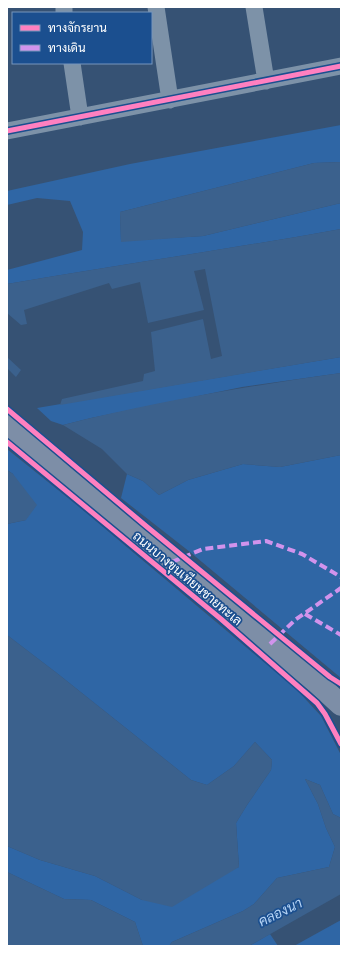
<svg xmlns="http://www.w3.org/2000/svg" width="348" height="953" font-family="Montserrat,Sarabun,sans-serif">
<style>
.green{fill:#2f66a5}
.water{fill:#3b618d}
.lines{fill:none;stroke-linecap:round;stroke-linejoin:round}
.minor{stroke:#7d92a8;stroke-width:17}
.major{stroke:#7d8ea7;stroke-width:22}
.quiet{stroke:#d193ec;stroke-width:4;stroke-dasharray:8 4;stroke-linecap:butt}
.cycleway-casing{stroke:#1b4f8f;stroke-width:8}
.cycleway{stroke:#ff80c0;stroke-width:5}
.labels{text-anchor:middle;stroke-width:3.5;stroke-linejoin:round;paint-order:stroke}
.street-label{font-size:13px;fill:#fff;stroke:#1b4f8f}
.water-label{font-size:14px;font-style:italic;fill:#b5d3f5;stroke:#1b4f8f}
</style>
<rect width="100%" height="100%" fill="#365274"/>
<path class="green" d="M341 125V162L314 163 120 212 121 241 203 236 341 203V229C230 249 118 265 7 284V270L82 250 83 232 70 201 37 198 7 205V191L130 164Z
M341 357V373L242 387 91 418 63 425 51 421 37 408Z
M7 449 78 506 296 689 321 716 341 755V818L333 814 320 785 305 779 318 804 326 828 335 847 329 867 277 878 254 904 243 911 172 942 169 946H143L135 922 91 900 64 899 7 872V846L40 860 95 876 142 900 239 867 236 823 247 805 271 770 272 760 255 742 234 766 207 785 191 780 58 674 7 635V524L26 520 13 474 7 470Z
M341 455V678L190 552 121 498 127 474 143 481 159 495 188 480 243 464 280 467Z
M341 920V945L294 946Z
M270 934 278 946H249Z"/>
<path class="water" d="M341 162V203L203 236 121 242 120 212 314 163Z
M341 229V357L60 405 62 399 143 381 144 374 155 371 151 332 203 319 211 359 222 356 205 269 194 271 204 310 148 323 140 282 112 289 109 283 24 310 27 324 21 325 7 313V284C118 265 230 249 341 229Z
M7 357 21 370 16 377 7 368Z
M341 373V455L280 467 243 464 188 480 159 495 143 481 127 474 102 449 63 425C154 402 248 386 341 373Z
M7 470 13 474 37 505 26 520 7 524Z
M7 635 58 674 191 780 207 785 234 766 255 742 272 760 271 770 247 805 236 823 239 867 172 907 142 900 95 876 40 860 7 846Z
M305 779 320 785 333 814 341 818V894L249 946H169L172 942 243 911 254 904 277 878 329 867 335 847 326 828 318 804Z
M7 872 64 899 91 900 135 922 143 946H7Z"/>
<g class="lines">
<path class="minor" d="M64 7V13
M156 7 170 100
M254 7 266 81
M72 63 80 117
M7 131 341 66"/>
<path class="major" d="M7 424 316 682 341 705"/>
<path class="quiet" d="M172 562 203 549 266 541 302 554 341 577
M305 614 341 635
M270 644 295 620 341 588"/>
<g class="cycleway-casing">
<path id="cycleway" d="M7 131 341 66
M7 409 146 526 330 677 341 684
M7 442 221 619 317 703 325 714 341 744"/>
</g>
<use href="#cycleway" class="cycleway"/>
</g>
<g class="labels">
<g class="street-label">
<text transform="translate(188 578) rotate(40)" y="5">ถนนบางขุนเทียนชายทะเล</text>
</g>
<g class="water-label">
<text transform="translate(280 912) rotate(-26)" y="5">คลองนา</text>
</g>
</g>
<rect width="348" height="953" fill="none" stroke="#ffffff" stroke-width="16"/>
<rect x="12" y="12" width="140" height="52" fill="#1b4f8f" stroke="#7695bc"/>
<rect x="20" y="25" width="20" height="6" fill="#ff80c0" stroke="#7695bc"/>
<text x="48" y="32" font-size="12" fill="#ffffff">ทางจักรยาน</text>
<rect x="20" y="45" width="20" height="6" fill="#d193ec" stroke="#7695bc"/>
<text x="48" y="52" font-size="12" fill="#ffffff">ทางเดิน</text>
</svg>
